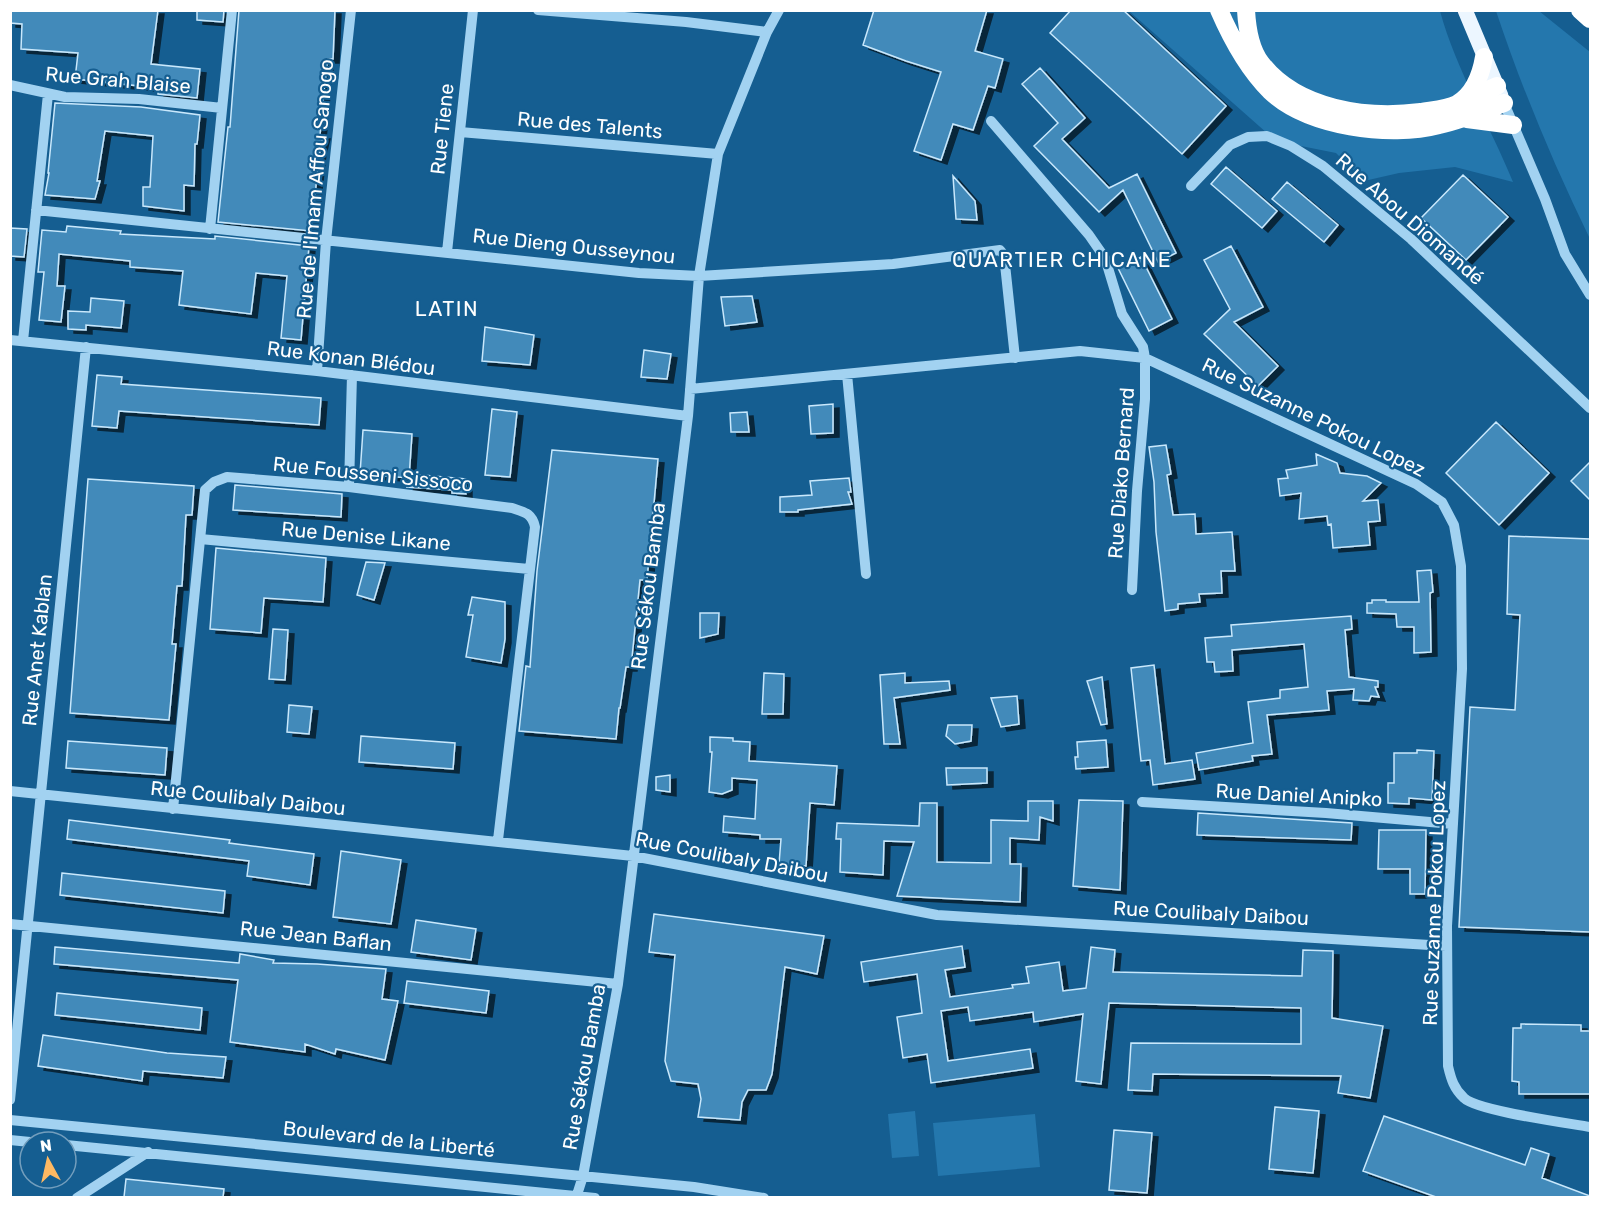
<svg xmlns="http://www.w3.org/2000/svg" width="1601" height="1208" font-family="Rubik,sans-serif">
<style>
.green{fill:#2477ad}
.building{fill:#428aba;stroke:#c9e8fc;stroke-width:1.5;filter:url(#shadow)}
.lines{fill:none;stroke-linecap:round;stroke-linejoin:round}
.minor{stroke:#a2d2f1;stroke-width:10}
.major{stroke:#ecf6ff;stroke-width:15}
.highway{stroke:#fff;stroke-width:18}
.labels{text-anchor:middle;stroke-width:4.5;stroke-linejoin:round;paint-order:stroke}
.street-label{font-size:20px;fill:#fff;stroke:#155e91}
.neighbourhood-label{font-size:21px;letter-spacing:1.5px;fill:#fff;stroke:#155e91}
</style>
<defs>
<filter id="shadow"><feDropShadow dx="6" dy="4" stdDeviation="0" flood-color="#0009"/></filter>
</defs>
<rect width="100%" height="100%" fill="#155e91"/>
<path class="green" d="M1129 11H1440C1456 70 1490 125 1513 182L1455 167 1399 173 1364 181 1336 153 1276 141Z
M1496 11H1539L1590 52V239C1554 165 1522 89 1496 11Z
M915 1111 919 1156 892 1158 888 1114Z
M1035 1114 1040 1167 938 1176 933 1123Z"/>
<path class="building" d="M10 10H158L151 64 200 69 197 98 158 94V88L75 79 78 53 21 49 22 24 10 23Z
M197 10H224L223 22 197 20Z
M239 10H335L333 59H328L324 91 320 135H324L320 150 311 231 218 222 228 127H230Z
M874 10H987L975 51 1003 59 995 88 988 86 973 130 953 124 941 160 914 151 941 72 906 61 863 45Z
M1071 10H1123L1226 106 1182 154 1050 33Z
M1040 68 1085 118 1062 139 1109 188 1137 174 1176 253 1158 262 1123 190 1099 212 1034 146 1058 123 1022 84Z
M55 103 141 107 200 115 197 144H195L194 186 184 185V211L143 206V187H150L153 136 105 131 97 181H100L95 199 45 195 49 173H48Z
M1226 167 1277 211 1262 228 1211 184Z
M1463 175 1508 217 1466 260 1421 218Z
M953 176 975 201 977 220 956 219Z
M1287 182 1338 225 1324 242 1272 199Z
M67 226 121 231 120 234 215 239V236L309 246 301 340 281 338 287 276 256 273 251 314 179 305 183 271 130 267V261L59 254 57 286H65L61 322 39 320 44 272H38L42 230 66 232Z
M10 228 27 229 24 257 10 256Z
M1231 246 1263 307 1234 322 1278 366 1258 386 1204 334 1230 309 1204 260Z
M1141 257 1172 319 1149 331 1118 268Z
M752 296 757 322 725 326 721 297Z
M91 298 124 301 121 328 86 325V330L68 329V311L90 312Z
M485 327 534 335 530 365 482 361Z
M644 350 671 354 667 379 641 377Z
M97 375 122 377 121 384 321 398 319 425 119 411 117 428 92 426Z
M833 404V433L811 434 809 406Z
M492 409 517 412 510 477 485 475Z
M747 412 749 432H731L730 413Z
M1496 422 1549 473 1499 525 1446 473Z
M363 430 412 434 409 478 360 474Z
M1166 445 1171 474 1167 475 1173 515 1195 514 1196 534 1232 532 1235 571H1221L1222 593 1199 594 1200 602 1178 604V609L1165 611 1156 532 1154 482 1149 447Z
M552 450 658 459 647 580H640L631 667H626L620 708H619L616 739 519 731 526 666 530 667 537 571Z
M1316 454 1337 463 1340 473 1367 476 1381 483 1363 501 1378 500 1380 521 1368 522 1370 545 1333 548 1331 524 1328 525 1327 516 1299 519 1301 493 1280 496 1278 479 1288 478 1286 470 1317 465Z
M1590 462V500L1571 481Z
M411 474 466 479V494L452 493V490L407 487Z
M849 478 851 492H848L852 504 798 510V512H780V497L812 495 810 481Z
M88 479 194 486 192 515H186L182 586H177L172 644H176L169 720 70 713Z
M235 485 342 494 341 517 233 510Z
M1509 536 1590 539V932L1459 927 1470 707 1515 710 1520 615 1507 614Z
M216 548 326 558 323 602 264 598 261 633 210 629Z
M366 562 385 563 374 600 357 595Z
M1431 570 1433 592 1430 593 1431 652 1414 653V627H1397L1396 614 1367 613V603H1372V600H1386V602H1419L1417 571Z
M472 597 505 602V639L501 663 466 657 473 615H468Z
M700 613H719L718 634 700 638Z
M1351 616 1352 629 1345 630 1349 677 1378 681V687H1375L1379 697 1371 696 1369 701 1353 700 1354 689 1327 691 1329 710 1267 715 1272 754 1252 756 1253 761 1199 770 1196 753 1253 743 1248 702 1280 698V690L1308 687 1304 644 1232 650 1233 671 1215 672 1214 662H1207L1205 638 1232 636 1231 625Z
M273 629 288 630 285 680 269 679Z
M1154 665 1165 764 1192 760 1195 779 1153 785 1150 760 1141 761 1131 668Z
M764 673 784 674 783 714H762Z
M905 673V683L949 681 950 690 894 698 900 744H884L880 675Z
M1102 677 1107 724 1101 725 1087 681Z
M1017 696 1019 724 1001 727 991 698Z
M289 705 312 707 309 734 287 732Z
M948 725H972L971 741 955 744 946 736Z
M361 736 455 743 453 769 359 762Z
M710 737 733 738V741L750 742 749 761 837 766 834 805 810 803 806 866 779 864 781 839H760V835L723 832 724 816 755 819 757 780 732 778V790L722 794 709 792 712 752H710Z
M1106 740 1108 767 1076 769 1075 757H1078L1077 742Z
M68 741 167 748 165 775 66 768Z
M1417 750 1434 751 1432 800 1409 798V804L1388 803V783H1394V753H1417Z
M946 768H987V783L947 785Z
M670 775V792L656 790V777Z
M1079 800 1123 801 1120 890 1073 886Z
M1028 801H1053V821L1040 817 1039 840 1010 838V864H1021L1020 902 897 896 914 842 884 841 883 875 840 872 841 839H836L837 823 919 826 920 803H937V862L991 863V820L1028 821Z
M1198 813 1352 823 1351 840 1197 835Z
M69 820 230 840 229 843 314 854 310 885 247 876 249 861 67 839Z
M1379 830H1426L1425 894H1410V869H1378Z
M341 851 401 860 391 924 333 917Z
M62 873 225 891 223 913 60 895Z
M654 914 824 936 817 974 785 967 772 1074 766 1090H748L742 1102 740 1120 698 1117 701 1099 698 1084 671 1081 665 1061 675 955 649 952Z
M416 920 476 929 471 960 411 952Z
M962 946 965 967 945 970 950 997 1013 988 1012 985 1029 983 1026 967 1059 962 1063 991 1086 988 1091 947 1115 950 1113 972 1302 976 1303 950 1333 951 1332 1018 1383 1026 1370 1098 1338 1093 1341 1076 1153 1074 1152 1091 1128 1090 1131 1043 1301 1044V1008L1109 1003 1101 1084 1076 1081 1083 1014 1034 1022 1033 1012 970 1021 968 1007 941 1011 948 1061 1030 1049 1033 1068 931 1083 927 1054 903 1058 897 1017 922 1013 917 974 864 982 861 962Z
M55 947 239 963 240 954 274 960 273 963 317 964 386 969 382 999 398 1001 385 1060 336 1049 335 1054 305 1044V1052L230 1042 238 980 54 964Z
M407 981 489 991 486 1013 404 1003Z
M57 993 202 1008 200 1030 55 1015Z
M1521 1024 1581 1025V1031H1590V1094H1519V1082L1512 1081 1513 1028H1521Z
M43 1035 167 1053 226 1057 223 1078 143 1071 142 1081 38 1066Z
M1275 1107 1319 1111 1313 1173 1269 1169Z
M1384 1116 1525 1165 1531 1148 1549 1154 1542 1178 1590 1196V1197H1436L1363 1171Z
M1114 1130 1152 1133 1147 1193 1109 1190Z
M126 1179 224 1189 223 1197H124Z"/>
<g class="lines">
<path class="minor" d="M538 10 686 22 767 32
M10 85 65 97 139 99 222 108
M1504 103 1545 199 1565 254 1590 295
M991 121 1089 235 1105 258 1122 314 1143 347 1145 358V399L1137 491 1132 590
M460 132 718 154
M1191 186 1230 145 1248 137 1267 136 1291 146 1323 166 1411 239 1590 408
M36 210 639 273 699 276 893 264 1000 250 1004 255 1015 358
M210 229 232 10
M447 252 473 10
M10 340 317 371 688 416
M23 341 48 94
M317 371 326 241 351 10
M847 374 866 574
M690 389 1080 351 1145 358 1416 484 1442 502 1454 525 1461 566 1462 669 1447 926 1448 1066C1451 1079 1454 1089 1464 1098 1477 1111 1568 1123 1590 1127
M349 487 352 375
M200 539 529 569
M10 791 633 856 937 915 1446 946
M1142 802 1326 813 1453 824
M173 809 205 490 214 482 227 477 349 487 512 508C524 512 532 513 535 527L498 840
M10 924 618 984
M10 1100 86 347
M10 1120 694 1187 764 1198
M10 1140 30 1142
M66 1145 595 1198
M77 1198 148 1152
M576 1198 583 1176 618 984 688 416 699 276 718 154 767 32 779 10"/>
<path class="major" d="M1465 10 1501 96"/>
<path class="highway" d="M1219 10C1232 40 1247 68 1270 91 1308 127 1390 138 1439 125 1461 120 1483 111 1504 103
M1246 10C1247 28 1250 49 1261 63 1297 110 1367 119 1421 112 1432 110 1447 109 1457 104 1474 94 1481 75 1484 57
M1580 10 1590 19
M1465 100 1497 86
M1467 119 1513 125"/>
</g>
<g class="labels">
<g class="street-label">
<text transform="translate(118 80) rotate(5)" y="7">Rue Grah Blaise</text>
<text transform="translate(590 125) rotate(5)" y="7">Rue des Talents</text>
<text transform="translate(442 129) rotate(-84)" y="7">Rue Tiene</text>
<text transform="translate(315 189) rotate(-85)" y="7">Rue de l'Imam Affou Sanogo</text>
<text transform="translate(1410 219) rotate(41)" y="7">Rue Abou Diomandé</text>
<text transform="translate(574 246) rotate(6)" y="7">Rue Dieng Ousseynou</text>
<text transform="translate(351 358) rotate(7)" y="7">Rue Konan Blédou</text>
<text transform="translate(1314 417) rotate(26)" y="7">Rue Suzanne Pokou Lopez</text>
<text transform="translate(1121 473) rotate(-86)" y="7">Rue Diako Bernard</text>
<text transform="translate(373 474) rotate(6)" y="7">Rue Fousseni Sissoco</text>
<text transform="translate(366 536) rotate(5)" y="7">Rue Denise Likane</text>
<text transform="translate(648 586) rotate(-83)" y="7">Rue Sékou Bamba</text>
<text transform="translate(37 650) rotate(-84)" y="7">Rue Anet Kablan</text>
<text transform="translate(1299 795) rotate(3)" y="7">Rue Daniel Anipko</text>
<text transform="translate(248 798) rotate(6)" y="7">Rue Coulibaly Daibou</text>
<text transform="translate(732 857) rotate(11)" y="7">Rue Coulibaly Daibou</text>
<text transform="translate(1434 903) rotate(-88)" y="7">Rue Suzanne Pokou Lopez</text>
<text transform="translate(1211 913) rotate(3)" y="7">Rue Coulibaly Daibou</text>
<text transform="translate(316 936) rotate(6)" y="7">Rue Jean Baflan</text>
<text transform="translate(584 1067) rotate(-80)" y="7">Rue Sékou Bamba</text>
<text transform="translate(389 1139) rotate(6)" y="7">Boulevard de la Liberté</text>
</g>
<g class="neighbourhood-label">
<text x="1062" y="267">QUARTIER CHICANE</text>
<text x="447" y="316">LATIN</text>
</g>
</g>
<rect width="1601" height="1208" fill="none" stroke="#ffffff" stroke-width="24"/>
<g transform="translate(48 1160) rotate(352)"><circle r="28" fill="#155e91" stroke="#739ebd" stroke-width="1.5"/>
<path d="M0-4.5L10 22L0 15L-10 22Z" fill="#ffb962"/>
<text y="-9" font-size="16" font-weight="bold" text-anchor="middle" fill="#ffffff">N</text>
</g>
</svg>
